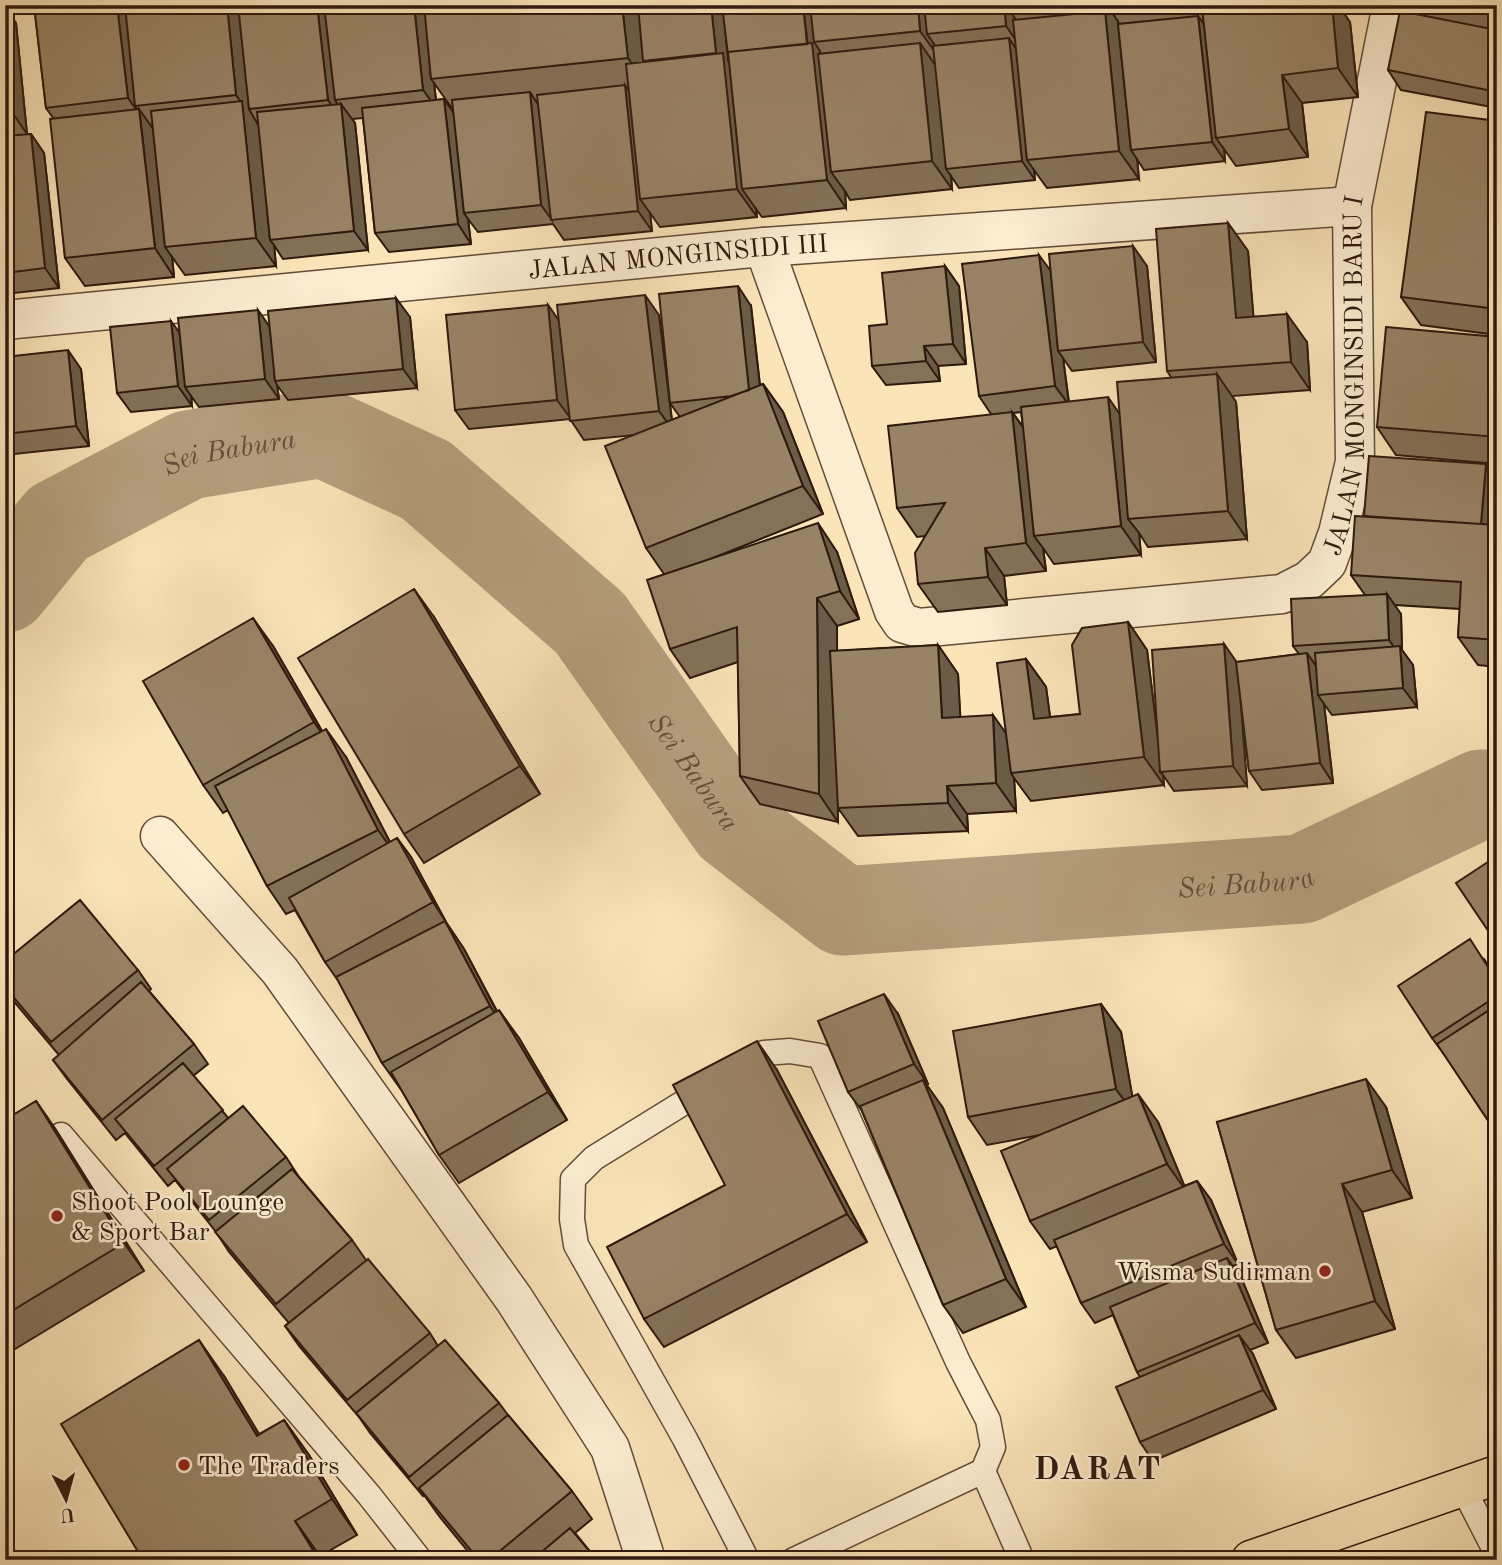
<svg xmlns="http://www.w3.org/2000/svg" width="1502" height="1565" font-family="'Old Standard TT',serif">
<style>
.lines{fill:none;stroke-linecap:round;stroke-linejoin:round}
.river{stroke:#b59f7e;stroke-width:89}
.service-casing{stroke:#624c38;stroke-width:27}
.minor-casing{stroke:#624c38;stroke-width:41}
.primary-casing{stroke:#2f190e;stroke-width:41}
.service{stroke:#fcedd1;stroke-width:24}
.minor{stroke:#fcedd1;stroke-width:38}
.primary{stroke:#fae4b8;stroke-width:38}
.wall{fill:#847158;stroke:#2f190e;stroke-width:2;fill-rule:evenodd}
.shaded-wall{fill:#6b5c47;stroke:#2f190e;stroke-width:2}
.building{fill:#998366;stroke:#2f190e;stroke-width:2}
.poi-dot{fill:#8f2418;stroke:#fcedd1;stroke-width:2.5}
.labels{text-anchor:middle;stroke-width:5;stroke-linejoin:round;paint-order:stroke}
.street-label{font-size:26px;fill:#2f190e;stroke:#fcedd1}
.poi-label{font-size:26px;fill:#2f190e;stroke:#fcedd1;text-anchor:start}
.water-label{font-size:28px;font-style:italic;fill:#654f3b;stroke:#fcedd1}
.district-label{font-size:33px;font-weight:bold;letter-spacing:2px;fill:#2f190e;stroke:#fcedd1}
</style>
<rect width="100%" height="100%" fill="#fae4b8"/>
<filter id="stains"><feTurbulence type="fractalNoise" baseFrequency=".00286" numOctaves="4"/><feColorMatrix values="0 0 0 0 .2 0 0 0 0 .09 0 0 0 0 .02 0 0 0 .5 -.17"/></filter>
<radialGradient id="worn" r=".72"><stop offset=".6" stop-color="#630" stop-opacity="0"/><stop offset="1" stop-color="#630" stop-opacity=".3"/></radialGradient>
<g class="lines">
<path class="river" id="s1" d="M5 588 58 523 188 455 323 433 426 480 590 623 733 826 843 911 1302 879 1481 794H1497"/>
<g class="service-casing">
<path id="service" d="M61 1135 369 1495 420 1560
M983 1471 1022 1560
M1462 1486 1497 1554
M747 1560 685 1439 576 1245 572 1219 573 1179 594 1158 764 1053 790 1051 820 1056 958 1362 988 1420 993 1447 983 1471 794 1560"/>
</g>
<g class="minor-casing">
<g id="minor">
<path id="s2" d="M764 247 894 611 902 623 919 628 1282 594 1309 580 1327 563 1338 533 1355 462 1352 206 1392 5"/>
<path id="s3" d="M5 320 764 247 1352 206"/>
<path d="M160 836 280 971 514 1299 610 1448 646 1560"/>
</g>
</g>
<g class="primary-casing">
<path id="primary" d="M1251 1560 1497 1475"/>
</g>
<use href="#service" class="service"/>
<use href="#minor" class="minor"/>
<use href="#primary" class="primary"/>
</g>
<path class="wall" d="M34 5H1338L1350 22 1358 97 1302 103 1308 157 1236 166 1224 149 1225 161 1144 170 1137 159 1139 179 1047 188 1034 170 1035 180 959 188 951 176 952 189 850 200 845 191 846 208 762 217 756 209 757 217 660 227 650 213 652 231 564 240 553 224 478 232 468 219 471 244 389 252 375 233 363 118 352 119 355 123 368 250 283 259 274 245 276 266 185 275 172 257 174 277 85 286 65 258 54 119 46 108ZM434 83 451 107H453V113L444 99 436 100Z
M1409 5H1497V108L1401 90 1388 70 1415 14Z
M5 8 16 23 27 134H31L44 153 59 288 5 294Z
M1497 121V335L1421 325 1401 297Z
M1228 223 1248 251 1253 316 1307 342 1310 390 1232 396 1236 402 1247 539 1148 547 1139 533 1141 555 1054 564 1043 548 1046 571 1004 576 1007 605 938 612 918 584 925 536 917 537 897 508 991 414 979 396 1051 271 1147 266 1156 362 1072 371 1063 358 1069 402 1119 413 1171 377 1167 371ZM1021 412 1023 427 1013 413Z
M945 266 959 286 966 364 938 366 940 381 886 385 872 366 887 324Z
M548 305 559 321 659 315 672 420 680 417 670 403 751 306 760 385 763 384 783 412 823 514 708 560 837 552 859 619 837 626V651L938 645 958 674 960 717 1006 733 1026 659 1046 687 1050 717 1080 714 1128 622 1147 650 1157 731 1224 644 1236 662 1299 654 1293 646 1365 595 1351 575 1365 517 1486 464 1497 480V667L1478 665 1458 637 1460 609 1394 605 1401 614 1402 650 1413 665 1417 707 1332 715 1324 704 1333 783 1262 790 1249 771 1241 702 1247 786 1174 791 1163 775 1164 785 1031 801 1014 778 1016 811 967 814 968 831 858 836 838 808V803V822L760 804 740 776 738 662 690 678 670 649 664 574 646 548 634 435 584 440 570 419 469 429 455 410Z
M410 317 417 388 288 400 277 385 279 399 199 407 191 396 192 406 131 412 117 393 179 332Z
M1497 337V464L1396 455 1377 427Z
M5 357 81 369 89 446 5 455Z
M434 617 540 794 424 863 404 834Z
M273 646 322 731 346 757 390 842 397 838 411 857 446 922 464 949 497 1011 519 1038 567 1120 459 1183 439 1155 402 1091 382 1063 339 982 325 962 295 910 286 914 267 886 228 810 223 813 203 785Z
M1484 959 1497 979V1134L1446 1057 1432 1038Z
M5 961 138 970 151 989 149 991 194 1044 208 1064 193 1076 229 1119 286 1157 299 1177 352 1240 366 1260 430 1333 438 1346 499 1403 508 1415 572 1491 592 1519 575 1533 597 1560H475L439 1516 424 1495 423 1496 370 1433 359 1417 299 1346 285 1326 289 1323 229 1252 216 1232 175 1180 168 1186 125 1133 116 1140 67 1079 53 1060 59 1055 5 991Z
M1101 1004 1121 1032 1132 1096 1158 1122 1184 1186 1197 1181 1211 1200 1238 1264 1233 1266 1241 1277 1268 1343 1250 1350 1253 1354 1276 1409 1153 1461 1140 1442V1377L1137 1372 1113 1315 1095 1323 1081 1303 1057 1246 1050 1249 1030 1221 1040 1135 987 1145 968 1117Z
M898 1014 928 1084H926L943 1108 1026 1307 963 1333 943 1305 862 1111 848 1092Z
M777 1070 867 1242 664 1347 644 1319 725 1185Z
M36 1101 56 1130 144 1271 5 1355V1120Z
M1386 1107 1412 1198 1362 1212 1395 1329 1296 1358 1276 1330 1217 1122Z
M224 1376 259 1434 284 1420 309 1455 357 1535 320 1556 143 1560Z"/>
<path class="shaded-wall" d="M117 5H133L135 106 139 112V109L159 137 165 247 172 257 174 277 155 248 140 115 128 98Z
M227 5H243L249 109 261 130 270 240 274 245 276 266 256 238 242 104 236 95Z
M317 5H329L335 100 340 107 341 120 328 100Z
M414 5H425L431 79 434 83 437 109 423 90Z
M622 5H639L647 86 628 58Z
M711 5H723L728 61 743 81 742 189 756 209 757 217 737 189 716 53Z
M803 5H815L814 42 820 51 831 172 845 191 846 208 827 180 808 46Z
M918 5H934L927 34 939 51 940 59 920 31Z
M1004 5H1015L1011 13 1017 21 1020 46 1006 26Z
M1100 5H1116L1108 7 1118 21 1131 150 1137 159 1139 179 1119 151 1105 12Z
M1332 5H1338L1350 22 1358 97 1338 68Z
M5 8 16 23 27 134 14 115 5 34Z
M1198 16 1212 35 1216 138 1224 149 1225 161 1212 142Z
M1009 38 1022 58 1027 160 1034 170 1035 180 1022 161Z
M920 43 940 72 946 169 951 176 952 189 932 161Z
M1282 75 1302 103 1308 157 1289 129Z
M625 85 639 105 640 199 650 213 652 231 638 211Z
M530 92 543 112 552 220 541 205Z
M444 99 457 118 464 213 468 219 471 244 458 224Z
M341 104 355 123 368 250 354 231Z
M31 134 44 153 59 288 45 268Z
M1228 223 1248 251 1256 346 1236 318Z
M1133 246 1147 266 1156 362 1143 342Z
M1039 255 1053 274 1058 351 1063 358 1069 405 1055 386Z
M945 266 959 286 966 364 953 344Z
M738 286 751 306 763 414 749 395Z
M645 295 659 315 673 430 659 411Z
M396 298 410 317 417 388 403 369Z
M548 305 562 325 571 419 557 400Z
M258 310 272 330 275 381 277 385 279 399 265 379Z
M1287 314 1307 342 1310 390 1291 362Z
M171 321 185 340V387L191 396 192 406 178 386Z
M924 346 938 366 940 381 926 361Z
M68 350 81 369 89 446 76 426Z
M1217 374 1236 402 1247 539 1228 511Z
M763 384 783 412 823 514 803 486Z
M1108 397 1128 426V519L1139 533 1141 555 1121 526Z
M1012 412 1032 440 1034 536 1043 548 1046 571 1026 543Z
M1486 464 1497 480V520L1495 544 1481 524Z
M818 523 837 552 859 619 840 591Z
M985 548 1004 576 1007 605 988 577Z
M414 589 434 617 540 794 520 766Z
M1387 594 1401 614 1402 650 1413 665 1417 707 1403 688 1401 657 1389 640Z
M817 598 837 626 838 822 819 794Z
M253 618 273 646 333 750 314 722Z
M1128 622 1147 650 1162 772H1160L1163 775 1164 785 1144 757Z
M1224 644 1238 664 1247 786 1233 766Z
M938 645 958 674 962 746 942 718Z
M1307 653 1321 673 1318 695 1324 704 1333 783 1320 763Z
M1026 659 1046 687 1054 747 1034 719Z
M993 715 1013 743 1011 773 1014 778 1016 811 996 783Z
M326 729 346 757 398 858 378 830Z
M947 786 967 814 968 831 948 803Z
M397 838 411 857 446 922 433 902Z
M445 921 464 949 509 1035 490 1006Z
M884 994 898 1014 928 1084 914 1064Z
M1101 1004 1121 1032 1136 1117 1116 1089Z
M499 1010 519 1038 567 1120 548 1092Z
M757 1041 777 1070 867 1242 847 1214Z
M1366 1079 1386 1107 1412 1198 1392 1170Z
M923 1080 943 1108 1026 1307 1006 1279Z
M1138 1094 1158 1122 1187 1192 1167 1164Z
M36 1101 56 1130 144 1271 124 1243Z
M1197 1181 1211 1200 1238 1264 1224 1244Z
M1342 1184 1362 1212 1395 1329 1375 1301Z
M1227 1258 1241 1277 1268 1343 1255 1323Z
M1239 1335 1253 1354 1276 1409 1263 1390Z
M199 1340 224 1376 281 1471 257 1436Z
M284 1420 309 1455 357 1535 332 1499Z
M295 1521 320 1556 323 1560H319Z"/>
<path class="building" d="M34 5H117L128 98 46 108Z
M125 5H227L236 95 135 106Z
M238 5H317L328 100 249 109Z
M324 5H414L423 90 335 100Z
M424 5H622L628 58 431 79Z
M638 5H711L716 53 643 61Z
M722 5H803L807 44 728 52V55Z
M810 5H918L920 31 814 42Z
M924 5H1004L1006 26 927 34Z
M1010 5H1086L1011 13Z
M1108 5H1126L1108 7Z
M1220 5H1332L1338 68 1282 75 1289 129 1216 138 1202 7Z
M1457 5H1497V13Z
M1105 11 1119 151 1027 160 1013 20Z
M1400 11 1497 30V92L1388 70Z
M1198 16 1212 142 1131 150 1118 24Z
M5 34 14 115 5 116Z
M1009 38 1022 161 946 169 933 46Z
M812 43 827 180 742 189 728 52Z
M920 43 932 161 831 172 818 54Z
M723 53 737 189 640 199 626 64Z
M625 85 638 211 551 220 537 95Z
M530 92 541 205 464 213 452 100Z
M444 99 458 224 375 233 362 108Z
M242 101 256 238 165 247 151 111Z
M341 104 354 231 270 240 257 112Z
M139 109 155 248 65 258 50 119Z
M1426 112 1497 121V309L1401 297Z
M31 134 45 268 5 273V136Z
M1228 223 1236 318 1287 314 1291 362 1167 371 1156 229Z
M1133 246 1143 342 1058 351 1049 254Z
M1039 255 1055 386 979 396 962 264Z
M945 266 953 344 924 346 926 361 872 366 869 326 887 324 882 273Z
M738 286 749 390 731 396 670 403 659 294Z
M645 295 659 411 570 421 557 305Z
M396 298 403 369 275 381 268 311Z
M548 305 557 400 455 410 446 315Z
M258 310 265 379 185 387 178 318Z
M171 321 178 386 117 393 110 327Z
M1386 327 1497 337V437L1377 427Z
M68 350 76 426 5 434V357Z
M1217 374 1228 511 1128 519 1117 382Z
M763 384 803 486 646 548 605 446Z
M1108 397 1121 526 1034 536 1021 407Z
M1012 412 1026 543 985 548 988 577 918 584 915 553 945 503 897 508 888 426Z
M1369 456 1486 464 1481 524 1364 516Z
M1355 516 1497 525V640L1458 637 1461 582 1351 575Z
M818 523 840 591 817 598 819 794 740 776 737 627 670 649 647 580Z
M414 589 520 766 404 834 298 658Z
M1387 594 1389 640 1293 646 1291 599Z
M253 618 314 722 203 785 143 681Z
M1128 622 1144 757 1011 773 997 663 1026 659 1034 719 1080 714 1072 645 1082 628Z
M1224 644 1233 766 1160 772 1152 650Z
M938 645 942 718 993 715 996 783 947 786 948 803 838 808 830 651Z
M1400 646 1403 688 1318 695 1315 653Z
M1307 653 1320 763 1249 771 1236 662Z
M326 729 378 830 267 886 215 786Z
M397 838 433 902 325 962 289 898Z
M1497 856V944L1456 883Z
M80 900 138 970 51 1042 5 987V961Z
M445 921 490 1006 382 1063 336 977Z
M1470 939 1497 981V996L1432 1038 1398 986Z
M141 982 194 1044 102 1120 53 1060Z
M884 994 914 1064 848 1092 818 1021Z
M1101 1004 1116 1089 968 1117 953 1031Z
M1497 1005V1134L1437 1044Z
M499 1010 548 1092 439 1155 391 1072Z
M757 1041 847 1214 644 1319 607 1247 725 1185 673 1085Z
M183 1063 223 1110 154 1166 115 1119Z
M1366 1079 1392 1170 1342 1184 1375 1301 1276 1330 1217 1122Z
M923 1080 1006 1279 943 1305 860 1106Z
M1138 1094 1167 1164 1030 1221 1001 1151Z
M36 1101 124 1243 5 1315V1120Z
M243 1106 286 1157 209 1220 167 1169Z
M292 1169 352 1240 276 1304 215 1232Z
M1197 1181 1224 1244 1081 1303 1054 1240Z
M1227 1258 1255 1323 1137 1372 1110 1307Z
M368 1259 430 1333 347 1400 285 1326Z
M1239 1335 1263 1390 1140 1442 1116 1387Z
M199 1340 257 1436 284 1420 332 1499 295 1521 319 1560H143L61 1424Z
M445 1340 499 1403 409 1477 356 1413Z
M508 1415 572 1491 489 1560H479L419 1488Z
M570 1528 597 1560H532Z"/>
<g class="poi-dot">
<circle cx="57" cy="1216" r="7"/>
<circle cx="1325" cy="1271" r="7"/>
<circle cx="184" cy="1465" r="7"/>
</g>
<g class="labels">
<g class="street-label">
<text dy="9" stroke="none"><textPath href="#s3" startOffset="676">JALAN MONGINSIDI III</textPath></text>
<text dy="9" stroke="none"><textPath href="#s2" startOffset="1029">JALAN MONGINSIDI BARU I</textPath></text>
</g>
<g class="poi-label">
<text x="71" y="1210">Shoot Pool Lounge<tspan x="71" dy="30">&amp; Sport Bar</tspan></text>
<text x="1311" y="1280" text-anchor="end">Wisma Sudirman</text>
<text x="198" y="1474">The Traders</text>
</g>
<g class="water-label">
<text dy="10" stroke="none"><textPath href="#s1" startOffset="271">Sei Babura</textPath></text>
<text dy="10" stroke="none"><textPath href="#s1" startOffset="880">Sei Babura</textPath></text>
<text dy="10" stroke="none"><textPath href="#s1" startOffset="1489">Sei Babura</textPath></text>
</g>
<g class="district-label">
<text x="1098" y="1479">DARAT</text>
</g>
</g>
<rect width="1502" height="1565" fill="none" stroke="#fae4b8" stroke-width="28"/>
<rect x="7" y="7" width="1488" height="1551" fill="none" stroke="#2f190e" stroke-width="3.5"/>
<rect x="14" y="14" width="1474" height="1537" fill="none" stroke="#2f190e" stroke-width="2"/>
<g transform="translate(66 1499) rotate(174)" stroke="#fcedd1" stroke-width="5" paint-order="stroke">
<path d="M0-5L12 26L0 18L-12 26Z" fill="#2f190e"/>
<text y="-10" font-size="19" font-weight="bold" text-anchor="middle" fill="#2f190e">U</text>
</g>
<rect width="100%" height="100%" filter="url(#stains)"/>
<rect width="100%" height="100%" fill="url(#worn)"/>
</svg>
